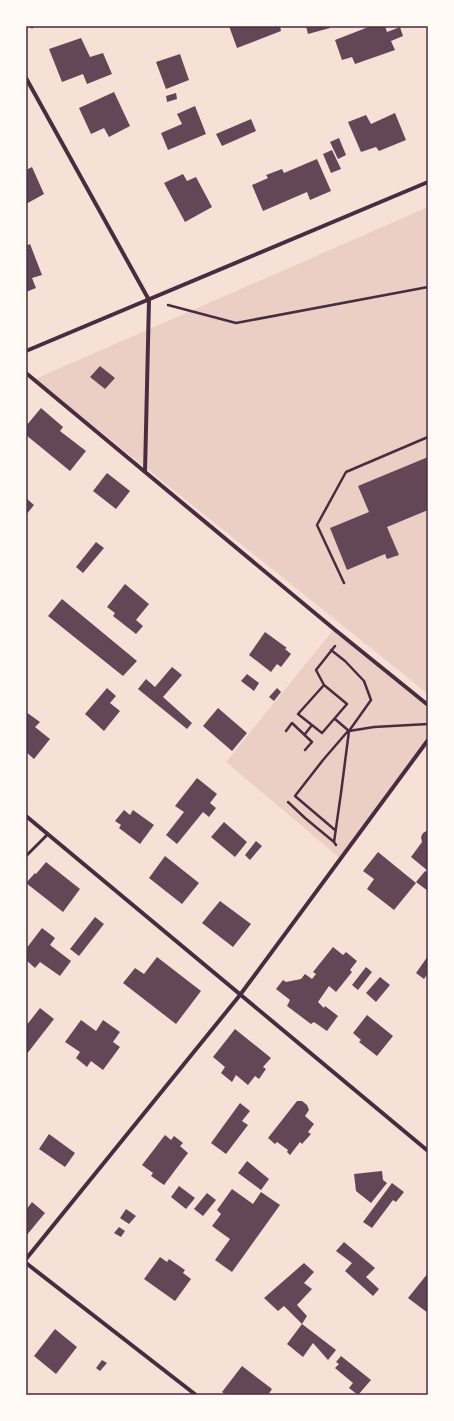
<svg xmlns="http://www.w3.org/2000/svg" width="454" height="1421" font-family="Karla,sans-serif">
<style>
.green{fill:#ebcfc5}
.building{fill:#644757}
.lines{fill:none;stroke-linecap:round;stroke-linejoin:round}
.path{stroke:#4a2c40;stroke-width:2.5}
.service{stroke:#4a2c40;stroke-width:3}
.minor{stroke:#4a2c40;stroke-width:4}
.neatline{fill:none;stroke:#4a2c40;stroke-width:1.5}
</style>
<rect width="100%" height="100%" fill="#f7e1d7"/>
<path class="green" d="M428 207V694L35 379Z
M334 629 428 705V740L341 859 226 762Z"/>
<path class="building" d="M229 26H280L281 31 237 48Z
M306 26H329L330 28 308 34Z
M371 26H385L387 32 400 27 403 36 391 41 395 50 355 64 352 57 342 60 335 40Z
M81 38 90 57 103 53 112 74 87 84 83 74 62 82 49 49Z
M180 54 189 80 166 89 156 62Z
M114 92 130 126 109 137 104 128 91 134 79 108Z
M176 93 177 99 167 102 166 96Z
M195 106 206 134 168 150 161 133 182 124 177 114Z
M395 113 406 140 379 151 376 147 361 152 348 122 366 115 371 124Z
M251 119 256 131 222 146 216 134Z
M339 138 346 155 338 159 330 142Z
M332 150 341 169 331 173 323 154Z
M317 159 331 191 310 200 307 192 263 211 252 185 268 178 266 175 282 169 284 173Z
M32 167 44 194 26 204V170Z
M183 174 187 181 196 177 212 207 185 222 164 183Z
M30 244 42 275 32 278 36 288 26 292V246Z
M100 366 115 378 105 389 90 377Z
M41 408 63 427 60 431 86 451 70 471 26 435V426Z
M428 457V510L387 527 399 555 387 559 385 554 347 570 330 528 369 512 358 486Z
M107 473 130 491 116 509 93 491Z
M26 498 34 505 26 515Z
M96 542 104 548 83 573 76 567Z
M125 584 149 604 136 620 143 626 136 634 113 616 115 613 107 607Z
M62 599 137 661 123 676 48 616Z
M265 632 287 648 285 649 291 654 281 667 277 664 271 672 249 655Z
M172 667 182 675 163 697 192 723 187 729 138 689 146 679 155 687Z
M247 674 259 683 254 691 241 681Z
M107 688 116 696 110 703 120 711 104 731 85 714Z
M277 688 281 692 274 701 269 697Z
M218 708 247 733 232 751 203 726Z
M26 712 40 722 35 727 50 739 34 759 26 752Z
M197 778 217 794 210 803 216 808 209 817 203 812 177 844 166 835 184 812 175 806Z
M124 810 130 815 133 810 154 825 140 844 119 828 121 825 115 821Z
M224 822 247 842 235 857 211 837Z
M428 830V871L411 857 422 842 421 837 423 833Z
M256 841 262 846 250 860 245 855Z
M378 852 416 883 394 910 367 889 374 879 363 871Z
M165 856 199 883 182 904 149 878Z
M46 862 80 889 63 912 26 883 35 873 36 874Z
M425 871 428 873V891L416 882Z
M220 901 251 924 233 947 202 923Z
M95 917 104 924 79 956 70 949Z
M42 928 55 938 50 945 71 961 60 976 40 962 35 968 26 960V949Z
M333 947 343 955 346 952 357 961 350 970 352 972 336 992 329 986 318 1002 324 1008 325 1006 338 1016 327 1031 314 1022 311 1024 287 1006 290 1000 276 989 283 980 286 982 301 979 305 974 312 979 316 974 313 972Z
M428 956V973L424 979 416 973Z
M157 957 201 991 176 1024 123 983 135 968 144 974Z
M366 967 372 972 358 990 352 985Z
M380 977 390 985 376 1002 366 993Z
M40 1008 54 1019 26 1055V1026Z
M367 1015 393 1036 377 1056 359 1042 361 1040 353 1033Z
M81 1020 96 1031 103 1020 120 1032 113 1042 120 1047 103 1070 91 1061 87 1067 76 1058 80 1052 65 1042Z
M235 1029 271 1058 263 1067 266 1069 259 1079 255 1076 248 1085 236 1075 232 1082 221 1073 225 1067 213 1057Z
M297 1101H302L307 1105 309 1110 305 1116 314 1124 308 1132 311 1134 302 1144 300 1142 290 1155 287 1152 288 1150 277 1142 275 1144 268 1138Z
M240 1103 250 1111 242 1121 248 1125 226 1154 211 1143Z
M49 1134 75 1153 65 1167 39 1149Z
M165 1135 171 1140 174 1136 183 1143 180 1146 188 1153 164 1185 151 1176 153 1173 142 1165Z
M247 1161 269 1179 261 1190 238 1173Z
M382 1171 383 1180 387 1183 371 1203 356 1191 354 1174Z
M392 1183 404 1192 396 1202 393 1200 372 1228 363 1222Z
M179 1186 195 1198 186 1209 171 1197Z
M232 1189 253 1204 261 1192 280 1205 232 1272 215 1260 230 1239 212 1226 221 1214 217 1210Z
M207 1193 216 1200 203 1216 194 1209Z
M32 1202 45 1213 26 1236V1210Z
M126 1209 136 1216 129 1224 120 1218Z
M119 1227 125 1231 121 1237 114 1233Z
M344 1242 375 1268 366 1277 379 1289 373 1296 345 1271 352 1263 336 1251Z
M160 1257 167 1262 169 1259 185 1270 183 1273 191 1279 175 1301 144 1279Z
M304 1263 314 1272 304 1283 312 1289 297 1305 307 1316 302 1324 284 1306 278 1311 264 1298Z
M428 1273V1313L408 1298Z
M302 1324 336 1350 328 1360 313 1343 303 1357 287 1344Z
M55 1329 77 1347 56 1374 34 1356Z
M341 1356 371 1380 358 1395 349 1388 353 1383 335 1368 339 1364 336 1362Z
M102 1360 107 1363 100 1371 96 1368Z
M242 1366 272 1389 268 1395H226L222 1392Z"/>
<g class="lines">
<path class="path" d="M31 26 32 27
M168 305 236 323 428 287
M344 583 317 525 346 472 428 437
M331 650 345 661 364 681 371 700 349 731 335 719
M324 685 347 704 322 733 298 714Z
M324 685 316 670 335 646
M286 731 292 723 312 742 305 750
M305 734 312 725
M288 802 305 818 334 842
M335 830 295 796 323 760 348 731
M336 845 334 842 341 793 349 731 374 727 428 724"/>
<path class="service" d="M26 856 48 834"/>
<path class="minor" d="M26 78 149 300 145 472
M26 351 428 182
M26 373 334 629 428 705
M26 816 428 1151
M26 1259 240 995 428 740
M26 1263 196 1395"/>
</g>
<rect width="454" height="1421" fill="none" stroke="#fffaf5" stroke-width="54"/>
<rect x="27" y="27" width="400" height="1367" class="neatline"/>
</svg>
